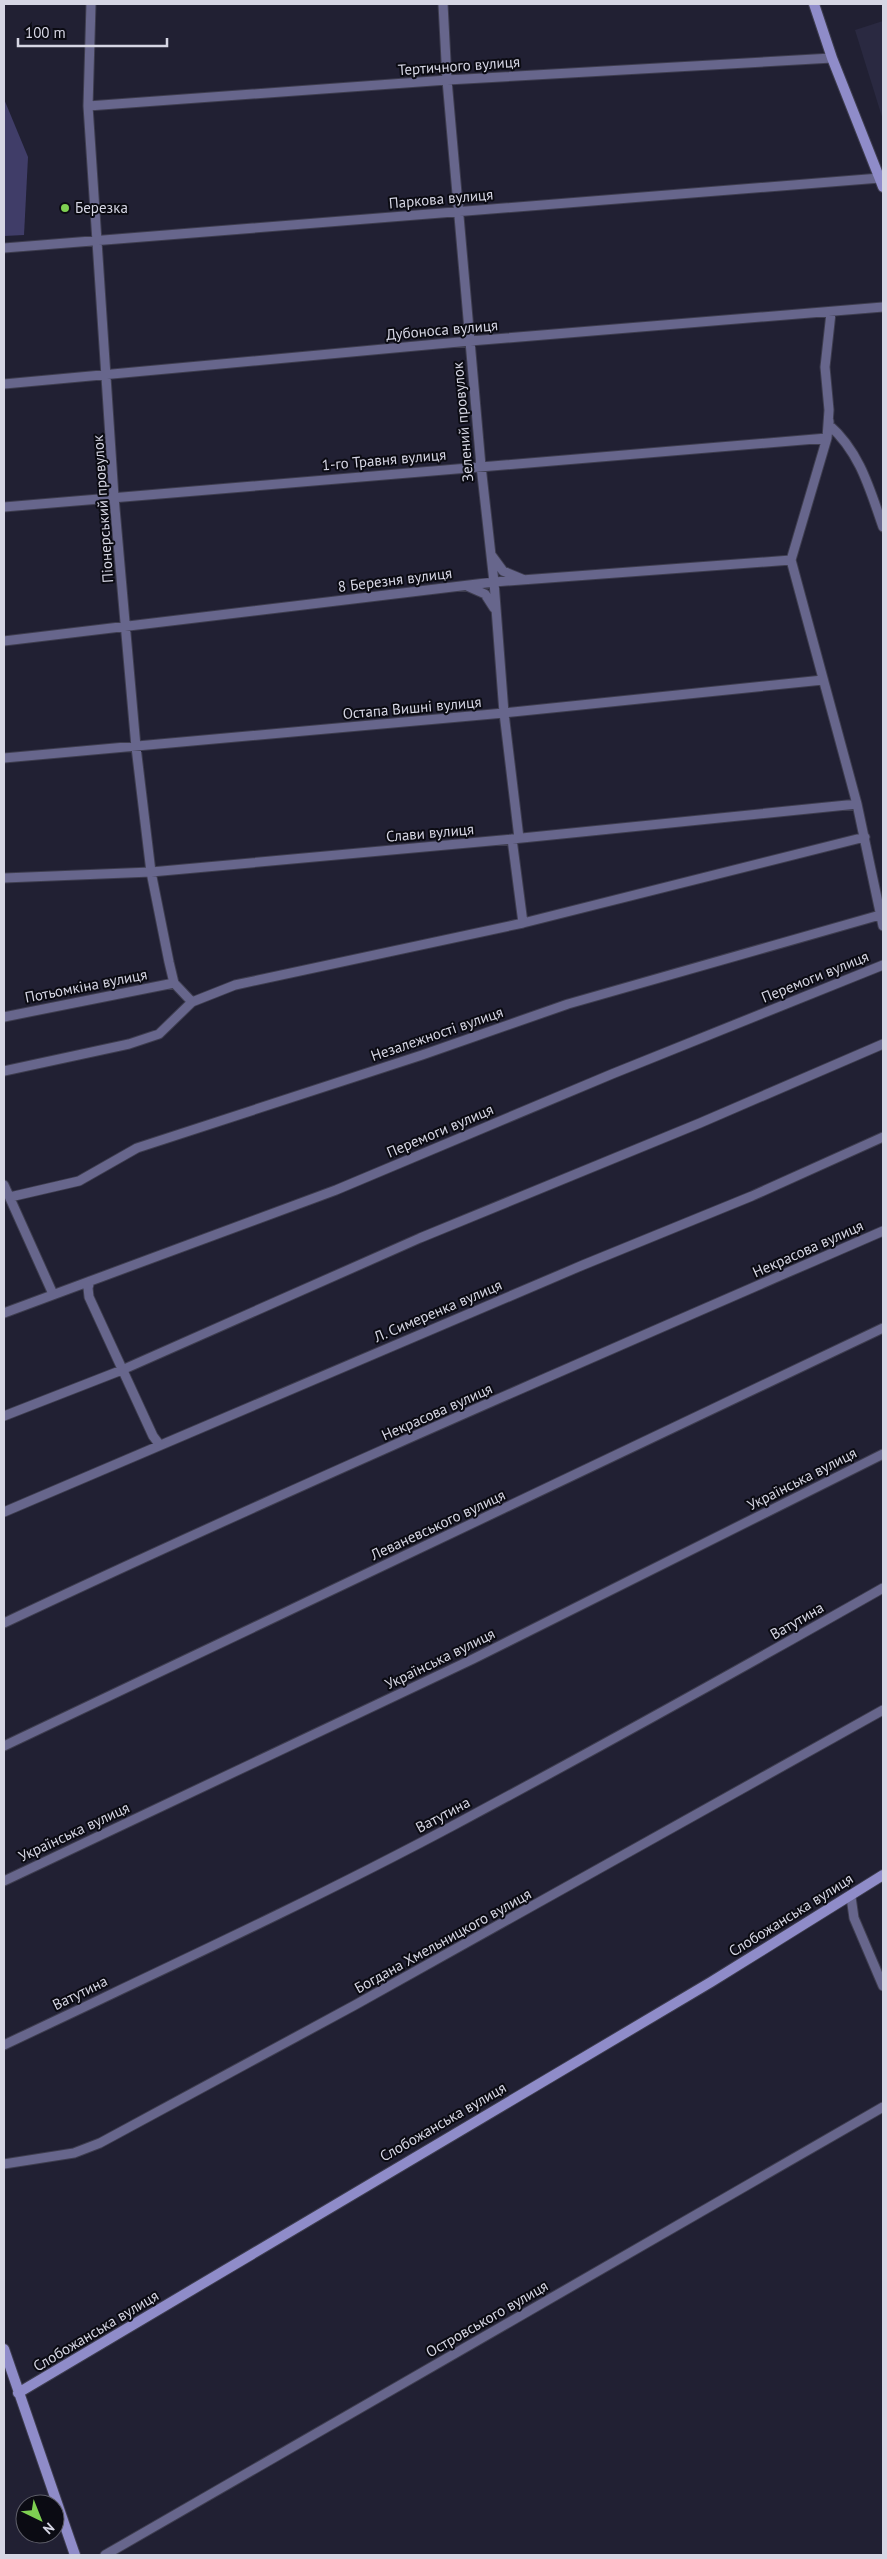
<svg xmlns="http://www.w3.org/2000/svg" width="887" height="2559" font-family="'PT Sans',sans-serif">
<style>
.built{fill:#2a2941}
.green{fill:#403d68}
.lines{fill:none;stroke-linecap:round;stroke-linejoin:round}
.street-casing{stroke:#3e3d4f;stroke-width:11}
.secondary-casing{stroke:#3e3d4f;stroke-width:12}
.street{stroke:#67668c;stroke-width:9}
.secondary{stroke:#8f8cc9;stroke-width:10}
.poi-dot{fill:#7fd052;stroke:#0b0b13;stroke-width:2}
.labels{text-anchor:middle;stroke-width:4;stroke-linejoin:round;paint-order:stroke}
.street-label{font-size:15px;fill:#d6d6e4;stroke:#0b0b13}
.poi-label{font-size:15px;fill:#d6d6e4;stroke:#0b0b13;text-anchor:start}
</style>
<rect width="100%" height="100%" fill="#212033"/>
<path class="built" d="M883 21V120L855 30Z"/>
<path class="green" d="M4 99 28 157 24 235 4 236Z"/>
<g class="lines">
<g class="street-casing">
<path id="street" d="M91 4 88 106 114 497 136 747 151 872 169 962 174 983 192 1002
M443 4 447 80 481 466 494 582 504 713 519 838
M88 106 447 80 832 58
M4 248 880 178
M831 313 825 367 829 410 827 438 791 560 857 804 883 926
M4 384 470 341 883 307
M829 421V425C860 452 870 490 883 527
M4 507 827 438
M492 556 503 571 522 579
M469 587 485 594 494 608
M4 641 494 582 791 560
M4 758 504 713 823 680
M512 839 523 923
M4 878 151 872 512 839 857 804
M4 1017 174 983
M4 1071 129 1044 159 1034 192 1002 235 985 523 923 865 837
M4 1185 53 1294
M10 1197 79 1181 137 1148 422 1055 568 1004 880 915
M90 1281 88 1288 89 1297 153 1436 159 1444
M4 1313 336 1190 612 1074 883 965
M4 1416 122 1370 420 1238 700 1123 883 1044
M4 1512 583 1265 752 1196 883 1137
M4 1623C294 1486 589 1359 883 1231
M4 1746 883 1328
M4 1881 473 1659 883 1454
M851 1897 854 1918 883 1986
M4 2045C155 1973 308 1903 456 1824 600 1747 742 1668 883 1588
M4 2164 74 2153 100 2143 355 2005 883 1710
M105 2555 883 2107"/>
</g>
<g class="secondary-casing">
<path id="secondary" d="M814 4 832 58 883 187
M4 2349 75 2555
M18 2393 711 1982 883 1875"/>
</g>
<use href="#street" class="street"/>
<use href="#secondary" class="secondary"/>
</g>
<circle class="poi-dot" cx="65" cy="208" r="5"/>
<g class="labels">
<g class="street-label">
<text transform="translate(459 66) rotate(-4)" y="5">Тертичного вулиця</text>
<text transform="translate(441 199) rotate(-5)" y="5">Паркова вулиця</text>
<text transform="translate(442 330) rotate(-5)" y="5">Дубоноса вулиця</text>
<text transform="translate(463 422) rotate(-95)" y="5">Зелений провулок</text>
<text transform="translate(384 460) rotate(-5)" y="5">1-го Травня вулиця</text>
<text transform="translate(103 509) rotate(-94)" y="5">Піонерський провулок</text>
<text transform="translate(395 580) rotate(-7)" y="5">8 Березня вулиця</text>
<text transform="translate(412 708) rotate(-5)" y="5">Остапа Вишні вулиця</text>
<text transform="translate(430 833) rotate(-5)" y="5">Слави вулиця</text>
<text transform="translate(815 977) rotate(-22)" y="5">Перемоги вулиця</text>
<text transform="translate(86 986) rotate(-11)" y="5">Потьомкіна вулиця</text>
<text transform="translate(437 1034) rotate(-19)" y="5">Незалежності вулиця</text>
<text transform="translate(440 1131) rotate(-23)" y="5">Перемоги вулиця</text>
<text transform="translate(808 1249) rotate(-24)" y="5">Некрасова вулиця</text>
<text transform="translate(438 1311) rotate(-23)" y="5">Л. Симеренка вулиця</text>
<text transform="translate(437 1412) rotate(-24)" y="5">Некрасова вулиця</text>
<text transform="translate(802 1479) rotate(-27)" y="5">Українська вулиця</text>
<text transform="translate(438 1525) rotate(-25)" y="5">Леваневського вулиця</text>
<text transform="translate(797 1621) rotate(-30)" y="5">Ватутина</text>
<text transform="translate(440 1659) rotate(-26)" y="5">Українська вулиця</text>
<text transform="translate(443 1815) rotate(-28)" y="5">Ватутина</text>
<text transform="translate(74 1832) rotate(-25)" y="5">Українська вулиця</text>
<text transform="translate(791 1915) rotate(-32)" y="5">Слобожанська вулиця</text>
<text transform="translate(443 1941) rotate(-29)" y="5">Богдана Хмельницкого вулиця</text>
<text transform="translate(80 1993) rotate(-26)" y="5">Ватутина</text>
<text transform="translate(443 2122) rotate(-30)" y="5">Слобожанська вулиця</text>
<text transform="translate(487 2319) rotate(-30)" y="5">Островського вулиця</text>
<text transform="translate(96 2331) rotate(-31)" y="5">Слобожанська вулиця</text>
</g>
<g class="poi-label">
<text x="75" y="213">Березка</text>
</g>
</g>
<rect width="887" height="2559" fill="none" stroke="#d6d6e4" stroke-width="10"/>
<g transform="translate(40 2519) rotate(137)"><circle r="24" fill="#0b0b13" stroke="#5c5c67"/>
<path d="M0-4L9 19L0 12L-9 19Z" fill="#7fd052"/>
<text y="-8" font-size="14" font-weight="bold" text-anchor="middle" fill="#d6d6e4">N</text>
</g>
<path d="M18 38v8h149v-8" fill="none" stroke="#d6d6e4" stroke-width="2.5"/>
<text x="25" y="38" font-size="15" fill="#d6d6e4" stroke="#0b0b13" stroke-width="4" paint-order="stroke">100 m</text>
</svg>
